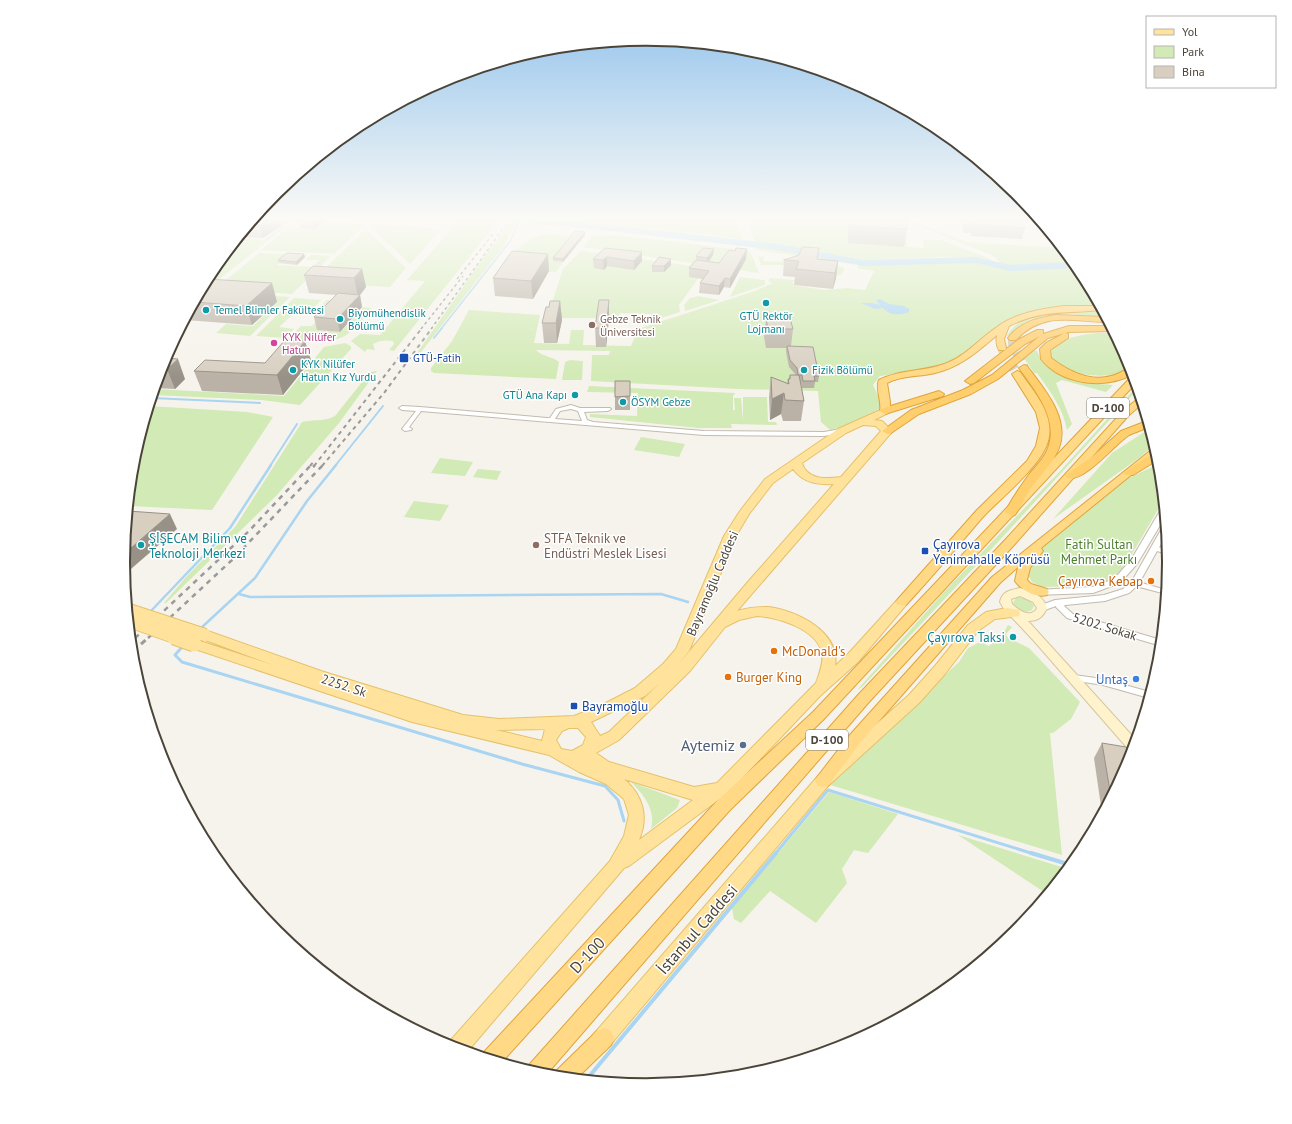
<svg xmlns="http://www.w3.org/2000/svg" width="1292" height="1124" font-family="'PT Sans',sans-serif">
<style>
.green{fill:#d2eab5}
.water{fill:#a9d4f2}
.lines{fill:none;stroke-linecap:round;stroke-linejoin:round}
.stream-far4{stroke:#a9d4f2;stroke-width:1.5}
.stream-far3{stroke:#a9d4f2;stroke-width:2}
.stream-far2{stroke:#a9d4f2;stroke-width:2.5}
.stream-far1{stroke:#a9d4f2;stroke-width:3}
.stream{stroke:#a9d4f2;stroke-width:4}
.river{fill:#a9d4f2;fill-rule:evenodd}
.trunk-tunnel{stroke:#d4d0c8;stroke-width:10;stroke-dasharray:10 4.5;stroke-linecap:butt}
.motorway-tunnel{stroke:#d4d0c8;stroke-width:10;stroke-dasharray:10 5;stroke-linecap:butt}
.minor-casing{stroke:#c2bbae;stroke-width:2}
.tertiary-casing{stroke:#c2bbae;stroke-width:2}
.secondary-casing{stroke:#d6c79b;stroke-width:2}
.primary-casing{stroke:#e6c16a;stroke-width:2}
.trunk-casing{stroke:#e0a43c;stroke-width:2}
.motorway-casing{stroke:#e0a43c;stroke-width:2}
.minor{fill:#fff;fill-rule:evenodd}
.tertiary{fill:#fff;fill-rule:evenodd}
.secondary{fill:#fff3cd;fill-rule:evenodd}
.primary{fill:#ffe39c;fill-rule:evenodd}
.trunk{fill:#ffd985;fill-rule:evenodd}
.motorway{fill:#ffcf6e;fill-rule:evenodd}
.rail-far3{stroke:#9a9a9a;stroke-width:1.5;stroke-dasharray:3 3;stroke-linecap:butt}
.rail-far2{stroke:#9a9a9a;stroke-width:2;stroke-dasharray:4 4;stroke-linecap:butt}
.rail-far1{stroke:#9a9a9a;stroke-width:2.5;stroke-dasharray:5 5;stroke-linecap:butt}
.rail{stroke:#9a9a9a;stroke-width:3;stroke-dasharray:6 6;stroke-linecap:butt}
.primary-bridge-far1-casing{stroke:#e6c16a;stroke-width:14;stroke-linecap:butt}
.primary-bridge-casing{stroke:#e6c16a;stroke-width:17;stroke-linecap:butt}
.primary-bridge-far1{stroke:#ffe39c;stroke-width:12}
.primary-bridge{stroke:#ffe39c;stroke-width:15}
.wall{fill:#bab2a6}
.shaded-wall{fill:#979187}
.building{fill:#d8cfc1;stroke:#979187}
.culture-dot{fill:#0f9aa8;stroke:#fff;stroke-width:1.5}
.education-dot{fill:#8d6e63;stroke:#fff;stroke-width:1.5}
.hotel-dot{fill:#d1479c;stroke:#fff;stroke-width:1.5}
.transit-dot{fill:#1a4fb4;stroke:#fff;stroke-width:1.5}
.food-dot{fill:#e8710a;stroke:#fff;stroke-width:1.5}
.shop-dot{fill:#3f7fe0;stroke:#fff;stroke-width:1.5}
.service-dot{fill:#5c6f8a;stroke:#fff;stroke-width:1.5}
.labels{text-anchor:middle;stroke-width:3;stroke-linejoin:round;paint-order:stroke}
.far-culture-label{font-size:11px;fill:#0d838f;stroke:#fff;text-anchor:start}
.far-education-label{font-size:11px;fill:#785e54;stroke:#fff;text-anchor:start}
.far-hotel-label{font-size:11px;fill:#b23c85;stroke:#fff;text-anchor:start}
.far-transit-label{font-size:11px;fill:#164399;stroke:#fff;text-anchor:start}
.shield{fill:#fff;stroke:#817c74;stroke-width:1}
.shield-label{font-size:12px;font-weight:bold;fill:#4b4439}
.culture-label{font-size:13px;fill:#0d838f;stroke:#fff;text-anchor:start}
.education-label{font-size:13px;fill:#785e54;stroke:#fff;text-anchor:start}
.transit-label{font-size:13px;fill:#164399;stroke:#fff;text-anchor:start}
.park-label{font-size:13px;fill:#4a7f2a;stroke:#fff}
.food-label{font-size:13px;fill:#c56008;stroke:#fff;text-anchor:start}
.street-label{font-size:13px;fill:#4b4439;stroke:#fff}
.shop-label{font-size:13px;fill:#366cbe;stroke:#fff;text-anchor:end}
.near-service-label{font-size:16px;fill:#4e5e75;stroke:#fff;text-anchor:end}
.near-street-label{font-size:16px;fill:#4b4439;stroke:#fff}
.rim{fill:none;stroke:#4b4439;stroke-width:2}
</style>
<rect width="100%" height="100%" fill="#f6f3ec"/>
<path class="green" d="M275 219 294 220 208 288 203 287 211 271 239 238 264 240 283 224 271 223Z
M460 219H488L498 221 394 351 389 350 394 344 393 341C385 340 380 340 373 344L375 350 367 349 365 352 351 341 360 334 380 335 425 281 407 280Z
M560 219H735L743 239Z
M746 219H890L916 230 905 229 907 247 924 248 923 240H941L988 258 992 261 981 258 937 257 864 260 783 246 756 245Z
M901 219H908L966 242 1059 248 1056 241 1081 272 1099 305C1062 305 1025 306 994 329 983 338 972 351 959 357 934 370 906 372 880 376L873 385 881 402V408L849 425 830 430 821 422 818 391 737 389 591 381 592 355H609L610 351 536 350C543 357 552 356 559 362L556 379 434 373 431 371V368L452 341 469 310 540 315 534 343 569 344 571 330H584L583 345 631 346 638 329 755 291 773 283 769 282V278L805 281H793V285L824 290 848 288 865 290 874 271 857 268 859 263 976 260 1003 266 994 256Z
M512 220H515L516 223 503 247 418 356H415L481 261Z
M296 221H301L292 228 316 229 325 222 365 224 334 254 261 250Z
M371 224 429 228 440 230 410 264 370 226Z
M366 229 406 268 390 287 311 282Z
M545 234 574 236 553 261 563 262 556 272 514 269 506 262C515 248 528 238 545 234Z
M614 235 750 251 759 273 584 247 592 236Z
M756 246 782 249 851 261 848 263 757 250Z
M581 251 706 268 679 305 680 312 651 321V314L620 313 618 318H547L563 269Z
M259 253 289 254 277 265 313 267 319 260H306L311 255 331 256 292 294 215 289Z
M758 256 764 257 763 261 782 262 783 258 796 259 845 268 841 275 810 272 787 265H761Z
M740 277 765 280V285L730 297Z
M258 295 290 297 250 336 216 333 226 324 253 326 278 302 254 299Z
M698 296 720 300 685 311 684 305 690 298Z
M294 298 321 300 308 314 294 313 279 327 294 329 285 338 256 336Z
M327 300 342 301 316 330 341 332 363 307 372 308C365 316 358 326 349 333 333 346 307 340 288 339L301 326H312L325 312 315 311Z
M1071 310H1101L1106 318C1075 314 1028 308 1009 337L1007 336C1017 314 1049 313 1071 310Z
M1097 333H1114L1130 365C1125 369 1120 373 1114 374 1098 379 1049 373 1051 351 1062 337 1080 335 1097 333Z
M345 343 351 346V349L300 405 262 400 153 395 155 389 284 396 324 347Z
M1033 350 1037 351C1049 381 1085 383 1113 385L1106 392 1062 380 1056 383 1072 424 1067 430C1063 408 1050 391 1037 373H1034L1024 358Z
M570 360 583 361 582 380H562L565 362Z
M377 371 339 423 277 495 166 603H164L186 577 235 527 302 422C314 419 325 422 335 416L370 372Z
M589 386 735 393 733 396V410H735L734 398H741L743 421V397H767L768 422H776L777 425 731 424 732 428H698L590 417V414L637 416 638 393 587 392Z
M1137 386 1138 389 999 541 862 687 857 690 943 593 1061 470Z
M149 406 247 412 273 417 212 510 129 506 133 460Z
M1149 429 1154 445 1139 458 1053 519 1112 453Z
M641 437 685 444 679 457 634 450Z
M440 458 473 462 465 476 431 473Z
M1159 464 1163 501 1126 564 1117 574 1104 582 1089 586 1041 587 1032 582 1029 577V572L1033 556 1049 540 1126 479Z
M478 469 501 471 497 480 473 477Z
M414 501 449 505 440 521 404 517Z
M1016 598C1023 597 1030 599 1034 606L1032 610C1025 614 1017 611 1013 603Z
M1008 625 1012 627 1006 634 1008 638 1029 648 1080 702 1071 719 1053 733H1050L1062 855 827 784 959 662 968 648 980 642 989 646 1002 636Z
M631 782 680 800 677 808 651 829C656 810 644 795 631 782Z
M829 792 898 814 868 853 854 850 842 869 847 883 816 923 770 891 741 923 734 919 732 908Z
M958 835 1068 869 1047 894Z"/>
<path class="water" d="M880 299 889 304 904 306 909 309V312C899 316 889 315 883 308L875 309 861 303H872L880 305 876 300Z"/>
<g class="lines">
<path class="stream-far4" d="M441 329 511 240 518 223 516 220"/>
<path class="stream-far3" d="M434 338 442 328
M152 398 260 403
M270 466 297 424
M335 466 383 406"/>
<path class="stream-far2" d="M239 594 250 597 661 594 688 602
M150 612 230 528 271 465
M200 629 255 578 307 501 336 465"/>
<path class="stream-far1" d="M183 646 175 655 182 662 522 764 605 786 618 800 624 821
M775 854 828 790 1034 854"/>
<path class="stream" d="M1031 853 1071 865
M587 1079 776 853"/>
<path class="river" d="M506 219H544L593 223 778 244 863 260 976 257 1010 265 1073 262 1078 268 1010 271 976 263 863 266 778 250 593 229 510 222Z"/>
<path class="trunk-tunnel" d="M1002 348 1017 374"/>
<path class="motorway-tunnel" d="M1013 338V344L1024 368"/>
<g class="minor-casing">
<path id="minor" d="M571 405 580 408H610L611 409 608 411 584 412 587 420 593 422 704 431 824 432 841 429 844 431 841 433 824 436 704 435 421 411 409 427 412 429 411 430 405 431 402 429 416 411 402 410 399 408 402 406 420 407 547 418H550L556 409ZM571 409 578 411 582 421 555 419 560 411Z
M1153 546H1155L1168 550V554L1153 550 1152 548Z
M1132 581H1135L1166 590V594L1132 585 1131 583Z
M1064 599 1068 602 1064 606 1073 614 1161 640V646L1067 618 1056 607 1057 602Z
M1074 675 1103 679 1150 692 1149 698 1103 685 1071 680 1070 678 1071 676Z"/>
</g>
<g class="tertiary-casing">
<path id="tertiary" d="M1164 508 1165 517 1137 564 1120 583 1093 593 1034 595 1032 593 1034 591 1037 590 1092 587 1114 579 1131 560 1160 511Z
M1165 525 1166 535 1138 585 1129 593 1105 601 1056 606 1042 611 1039 610 1037 608 1039 606 1055 600 1104 595 1123 589 1132 581 1162 528Z"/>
</g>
<g class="secondary-casing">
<path id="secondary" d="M1020 588C1032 591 1043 595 1047 608 1043 617 1038 621 1028 621L1136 740 1132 752 1130 751 1034 641 1004 609 1000 602C1002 591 1010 590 1020 588ZM1020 596 1033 602 1037 608C1031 619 1018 610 1012 604L1011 599Z"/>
</g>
<g class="primary-casing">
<path id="primary" d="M885 408 888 409 890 411 888 413 874 420 882 421 892 431 891 433 737 611C747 608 757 607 768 607 796 610 841 632 835 666L848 654 898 599H906L908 602 906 605 858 662 820 696 729 792 629 866 624 868 467 1052 448 1046 450 1041 610 861 624 836 629 815 624 799 606 784 579 772 549 755 412 722 189 647 187 644 189 641 194 639 276 666 200 638 198 635 200 632 205 630 321 671 463 715 499 719 574 716 600 706 635 688 663 664 676 649 724 536 740 511 765 479 838 429ZM863 425 876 426 881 431 841 477C826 479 807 480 802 463L846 433ZM793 469C803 483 818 485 834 484L747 583 677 666 689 651 736 536 749 514 773 483ZM757 616C778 617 817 629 822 653 824 663 819 674 816 683L717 783 694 787 609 762 596 753 619 740 690 671 725 627 739 620ZM660 683 609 732 600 736 591 722 645 696ZM569 728H578L586 737 583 745 572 751 561 749 556 740 562 731ZM545 729 542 741 496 730 546 729ZM624 779 693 800 639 840C649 817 643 795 624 779Z
M1007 608 1019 610 1020 613 1019 616 995 619 978 631 945 674 919 703 828 786 606 1050 599 1053 592 1050 589 1043 592 1036 818 776 909 695 935 666 968 625 986 612Z"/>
</g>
<g class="trunk-casing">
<path id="trunk" d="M1064 306H1099L1101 310C1066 314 1043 309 1009 326L1004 339 1006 348 1005 350H999C996 345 996 340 997 335 978 351 961 367 935 373 919 377 902 375 887 383L890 402V411L885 414 880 411C882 401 875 389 879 380 900 369 925 372 947 363 967 355 979 339 997 327 1016 313 1040 309 1064 306Z
M1017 371 1020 372C1033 391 1053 412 1049 437 1045 464 1001 497 982 518 957 547 932 577 906 605H898L896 602 898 599 977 510 1027 461 1036 446 1040 428 1036 412 1012 374Z
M1134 376 1136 383 823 720 730 810 502 1062 482 1056 484 1052 718 800 813 712 1131 377Z
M1140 397 1142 404 1129 415 1014 545 869 702 546 1075 527 1070 529 1065 859 694 1006 539 1123 411Z
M1155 447 1157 454 1041 548 1043 551 1030 568 1027 580 1031 584 1047 589 1049 592 1047 595C1036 598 1021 590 1015 581L1018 567 1000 583 859 744 828 786 823 787 818 786 815 781 818 776 849 736 992 577Z
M604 1028 611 1031 614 1038 611 1045 577 1078 554 1076 557 1070 597 1031Z"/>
</g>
<g class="motorway-casing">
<path id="motorway" d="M1056 315 1105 317 1108 322C1074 322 1043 310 1016 340H1010L1008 338C1020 322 1037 318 1056 315Z
M1069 326H1110L1113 331 1069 332 1048 338 998 379 971 394 919 414 891 433 887 434 882 431 911 410 963 390 992 375 1040 336 1025 344 974 383 970 384 965 381 1018 340 1037 330H1043V334Z
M1065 333 1068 334V338L1050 350 1051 358C1068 371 1089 382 1111 376 1118 375 1124 370 1131 367L1133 374C1106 390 1061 385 1041 359L1040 349 1046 343Z
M1024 365 1027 366C1044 389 1070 418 1059 448 1053 463 1040 476 1031 488 1025 497 1021 506 1015 515L1011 516 1005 512C1012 499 1020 487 1028 476 1035 467 1044 459 1048 448 1059 419 1035 390 1019 368Z
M939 391 944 394 943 396 885 414 880 411 881 409Z
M1147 421 1149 427C1143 430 1135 432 1129 435 1115 444 1084 483 1067 478L1065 476 1067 474 1093 456 1121 431Z
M1156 452 1159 459 1133 475H1125L1123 473 1125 471Z"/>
</g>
<use href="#minor" class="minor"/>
<use href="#tertiary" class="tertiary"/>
<use href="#secondary" class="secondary"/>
<use href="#primary" class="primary"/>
<use href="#trunk" class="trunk"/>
<use href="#motorway" class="motorway"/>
<path class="rail-far3" d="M457 279 493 234
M421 329 463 276
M431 329 510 219"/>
<path class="rail-far2" d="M310 466 315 460
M314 466 422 328
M322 466 384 393 432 328"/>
<path class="rail-far1" d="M313 467 315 465
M135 638 249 531 311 465
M148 638 232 560 323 465"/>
<path class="rail" d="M131 641 136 637
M132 652 149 637"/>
<g class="primary-bridge-far1-casing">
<path id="primary-bridge-far1" d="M129 610 205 635
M129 621 177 638"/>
</g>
<g class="primary-bridge-casing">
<path id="primary-bridge" d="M174 637 194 644"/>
</g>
<use href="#primary-bridge-far1" class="primary-bridge-far1"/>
<use href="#primary-bridge" class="primary-bridge"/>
</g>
<path class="wall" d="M254 219H281L282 225 263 238 239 237Z
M298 219H326L315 229 300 228Z
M398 219H441L440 221Z
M849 219H905L907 229 904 247 848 243V227Z
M960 219H1021L1025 228 1022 239 971 236V233H964Z
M585 235 563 262 553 261V258Z
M605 248 642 261 634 270 607 266 604 270 594 268 593 259Z
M304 254 305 257 297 265 279 263 278 260Z
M713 255 709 261 719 263 746 259 730 288 724 287 719 295 699 293 700 283 702 279 689 277V268L696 260V256Z
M784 260H818L838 261 836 278 833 289 794 285 795 277 783 276Z
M671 265 664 272H652V266Z
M362 269 366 287 360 295 362 307 340 332 317 330 314 317 336 295 309 293 304 275Z
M549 271 533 299 495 296 493 278Z
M207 279 272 283 277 302 252 325 185 320Z
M609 300V319L606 347H596L595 328Z
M560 301 562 320 557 343H544L542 323 549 307Z
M766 318 793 329 791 346 819 376 818 382H815L814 388H802L801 382H800L804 401 801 421H783L781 414 770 420 769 397 771 377 787 384 788 379H789L790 375H796L789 367 786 352V348H766L764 337Z
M311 360 283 395 202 391 194 371 265 363Z
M163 362 185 379 175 389 155 388Z
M630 381V410H615V397Z
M1102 743 1129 762 1102 813 1094 758Z"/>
<path class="shaded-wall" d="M267 219H281L282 225 263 238 259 225Z
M312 219H326L315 229Z
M585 232V235L563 262V259Z
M714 249 713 255 707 264V258Z
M747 249 746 259 730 288V279Z
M642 252V261L634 270V261Z
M304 254 305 257 297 265 296 262Z
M548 254 549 271 533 299 531 281Z
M607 257V266L604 270 603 260Z
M671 259V265L664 272V266Z
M838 261 836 278 833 289 835 273Z
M362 269 366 287 360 295 362 307 340 332 337 319 358 297 354 278Z
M725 278 724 287 719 295V286Z
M272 283 277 302 252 325 246 306Z
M609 300V319L606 347V328Z
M560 301 562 320 557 343 556 323Z
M305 341 311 360 283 395 277 375Z
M178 359 185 379 175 389 167 369Z
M784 393 781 414 770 420 772 399Z
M170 514 177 529 124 575 123 562 124 554Z"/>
<path class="building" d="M254 219H267L259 225 250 224Z
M851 219H905L907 229 851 226Z
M966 219H1021L1025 228 974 225 973 222H966Z
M575 231 585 232 563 259 553 258Z
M802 247 819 248 817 259 838 261 835 273 796 269 799 261 784 260 799 255Z
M605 248 642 252 634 261 607 257 603 260 593 259Z
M703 248 714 249 707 258 696 256Z
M736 248 747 249 730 279 725 278 719 286 700 283 709 271 689 268 696 260 719 263 729 250 735 251Z
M512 251 548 254 531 281 493 278Z
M287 253 304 254 296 262 278 260Z
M659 257 671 259 664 266H652Z
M313 266 362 269 354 278 304 275Z
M207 279 272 283 246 306 195 302Z
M338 293 360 295 337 319 314 317Z
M599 300H609L606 328H595Z
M550 301H560L556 323H542L546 307H549Z
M766 318H790L793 329H768Z
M285 340 305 341 277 375 194 371 205 360 265 363Z
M787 346 813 347 819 376H814L815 381H803L802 375H798L797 368 790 360Z
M165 358 178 359 167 369H161L163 362Z
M790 375H799L804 401 785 400 784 393 772 399 771 377 789 384 788 379H790Z
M615 381H630V396L615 397Z
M128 511 170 514 124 554Z
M1102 743 1126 747 1132 753 1129 762 1111 797Z"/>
<linearGradient id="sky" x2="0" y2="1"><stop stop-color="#8fc1ec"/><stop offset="0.58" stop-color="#fbfaf6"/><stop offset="1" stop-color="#fbfaf6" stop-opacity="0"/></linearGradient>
<rect width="1292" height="377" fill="url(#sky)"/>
<g class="culture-dot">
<circle cx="766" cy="303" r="4"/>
<circle cx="206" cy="310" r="4"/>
<circle cx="340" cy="319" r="4"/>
<circle cx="293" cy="370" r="4"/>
<circle cx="804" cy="370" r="4"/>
<circle cx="575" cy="395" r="4"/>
<circle cx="623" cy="402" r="4"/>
<circle cx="141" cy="545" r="4"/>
<circle cx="1013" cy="637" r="4"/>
</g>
<g class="education-dot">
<circle cx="592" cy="325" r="4"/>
<circle cx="536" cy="545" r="4"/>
</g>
<circle class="hotel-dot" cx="274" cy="343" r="4"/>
<g class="transit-dot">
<rect x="399" y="353" width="10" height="10" rx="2"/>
<rect x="921" y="547" width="8" height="8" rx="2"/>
<rect x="570" y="702" width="8" height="8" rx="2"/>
</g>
<g class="food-dot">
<circle cx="1151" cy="581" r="4"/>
<circle cx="774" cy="651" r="4"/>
<circle cx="728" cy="677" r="4"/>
</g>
<circle class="shop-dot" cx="1136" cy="679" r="4"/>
<circle class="service-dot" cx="743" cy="745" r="4"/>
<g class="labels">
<g class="far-culture-label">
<text x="214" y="314">Temel Blimler Fakültesi</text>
<text x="348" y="317">Biyomühendislik<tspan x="348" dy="13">Bölümü</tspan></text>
<text x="766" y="320" text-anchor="middle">GTÜ Rektör<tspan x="766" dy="13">Lojmanı</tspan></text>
<text x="301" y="368">KYK Nilüfer<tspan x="301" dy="13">Hatun Kız Yurdu</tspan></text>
<text x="812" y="374">Fizik Bölümü</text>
<text x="567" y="399" text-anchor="end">GTÜ Ana Kapı</text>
<text x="631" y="406">ÖSYM Gebze</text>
</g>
<g class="far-education-label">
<text x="600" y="323">Gebze Teknik<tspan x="600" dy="13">Üniversitesi</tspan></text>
</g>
<g class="far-hotel-label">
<text x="282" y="341">KYK Nilüfer<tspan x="282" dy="13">Hatun</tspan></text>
</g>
<g class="far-transit-label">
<text x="413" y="362">GTÜ-Fatih</text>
</g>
<g class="shield">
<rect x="1087" y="398" width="42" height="20" rx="3"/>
<rect x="806" y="730" width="42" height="20" rx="3"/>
</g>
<g class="shield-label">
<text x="1108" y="412">D-100</text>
<text x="827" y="744">D-100</text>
</g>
<g class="culture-label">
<text x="149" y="543">ŞİŞECAM Bilim ve<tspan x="149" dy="15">Teknoloji Merkezi</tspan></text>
<text x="1005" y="642" text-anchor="end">Çayırova Taksi</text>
</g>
<g class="education-label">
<text x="544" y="543">STFA Teknik ve<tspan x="544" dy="15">Endüstri Meslek Lisesi</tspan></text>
</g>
<g class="transit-label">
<text x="933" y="549">Çayırova<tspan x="933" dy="15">Yenimahalle Köprüsü</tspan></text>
<text x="582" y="711">Bayramoğlu</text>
</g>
<g class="park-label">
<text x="1099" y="549">Fatih Sultan<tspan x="1099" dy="15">Mehmet Parkı</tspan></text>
</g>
<g class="food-label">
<text x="1143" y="586" text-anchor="end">Çayırova Kebap</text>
<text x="782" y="656">McDonald's</text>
<text x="736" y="682">Burger King</text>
</g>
<g class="street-label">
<text transform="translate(712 583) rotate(-67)" y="5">Bayramoğlu Caddesi</text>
<text transform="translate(1105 626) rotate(17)" y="5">5202. Sokak</text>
<text transform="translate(344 685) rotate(18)" y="5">2252. Sk</text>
</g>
<g class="shop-label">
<text x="1128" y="684">Untaş</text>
</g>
<g class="near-service-label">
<text x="735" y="751">Aytemiz</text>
</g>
<g class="near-street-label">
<text transform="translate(697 929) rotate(-49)" y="6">İstanbul Caddesi</text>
<text transform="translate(587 955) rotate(-47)" y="6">D-100</text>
</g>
</g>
<path d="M0 0H1292V1124H0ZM130 562a516 516 0 1 1 1032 0a516 516 0 1 1-1032 0Z" fill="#fff" fill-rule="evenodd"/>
<path class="rim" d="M130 562a516 516 0 1 1 1032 0a516 516 0 1 1-1032 0Z"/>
<rect x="1146" y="16" width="130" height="72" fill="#ffffff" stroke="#b7b4b0"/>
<rect x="1154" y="29" width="20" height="6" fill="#ffe39c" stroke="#b7b4b0"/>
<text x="1182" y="36" font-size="12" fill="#4b4439">Yol</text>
<rect x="1154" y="46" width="20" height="12" fill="#d2eab5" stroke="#b7b4b0"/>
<text x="1182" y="56" font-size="12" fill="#4b4439">Park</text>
<rect x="1154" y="66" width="20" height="12" fill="#d8cfc1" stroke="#b7b4b0"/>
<text x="1182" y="76" font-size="12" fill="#4b4439">Bina</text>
</svg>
